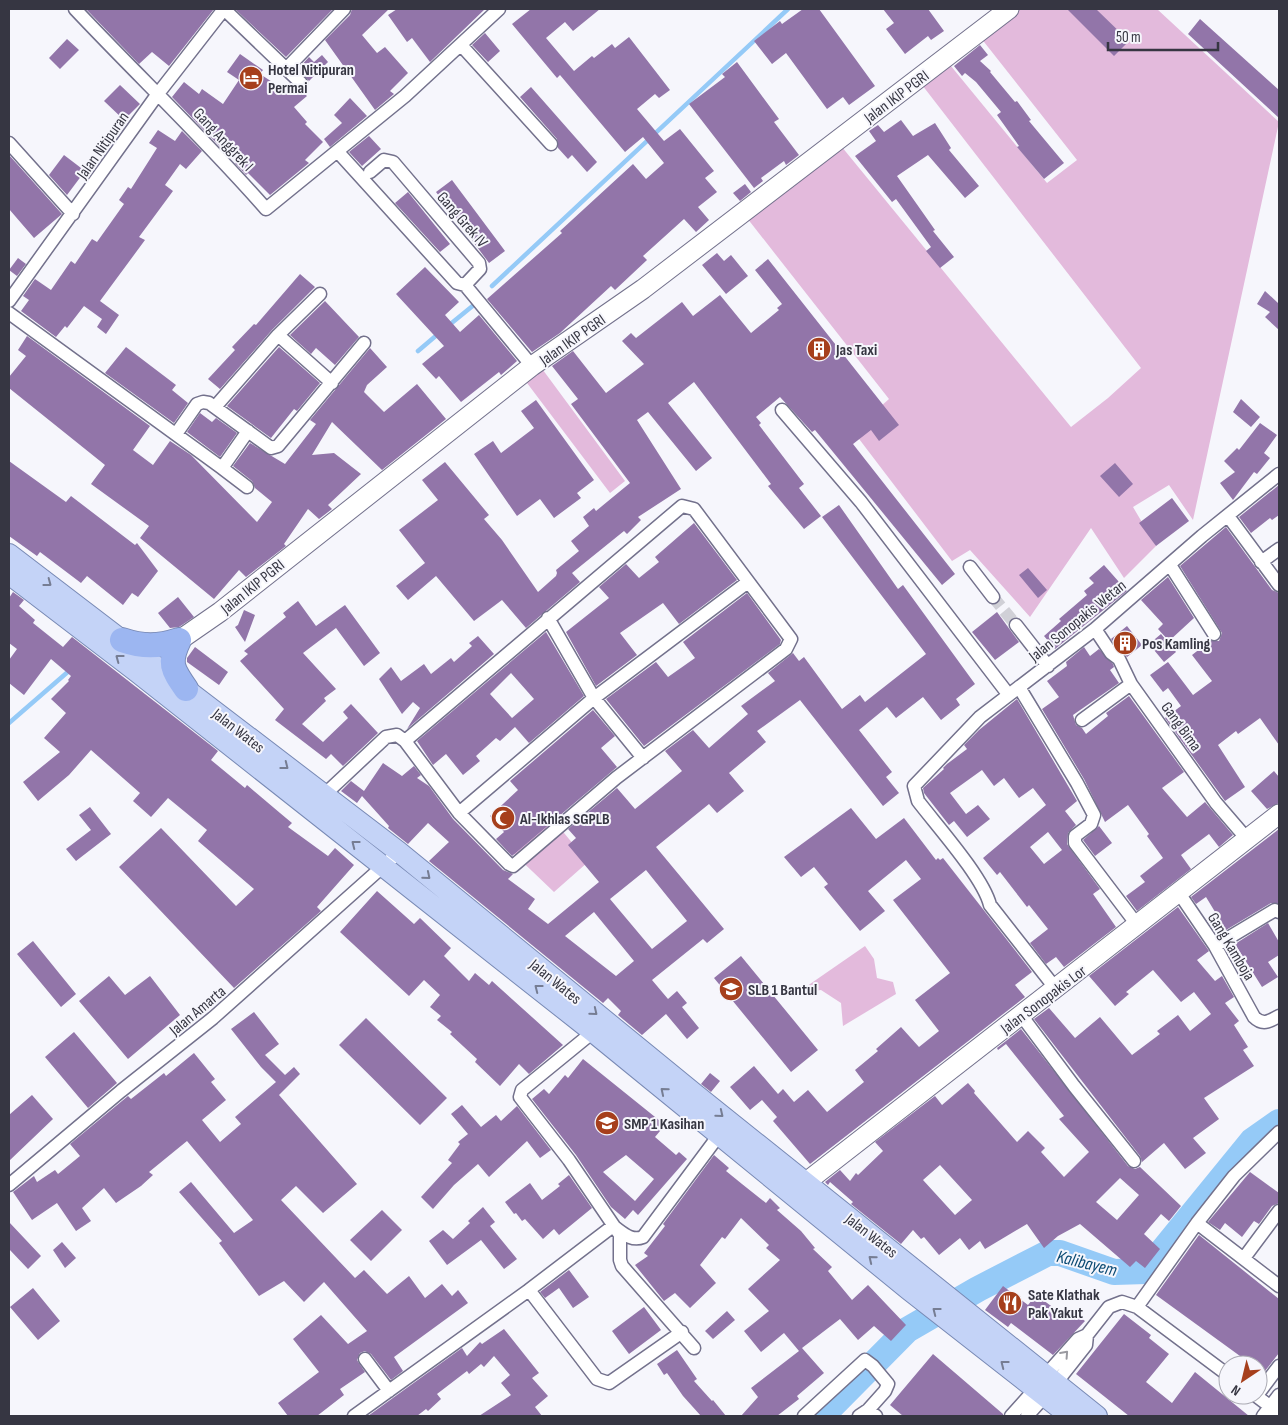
<svg xmlns="http://www.w3.org/2000/svg" width="1288" height="1425" font-family="'Sofia Sans Condensed',sans-serif">
<style>
.green{fill:#e3badc}
.lines{fill:none;stroke-linecap:round;stroke-linejoin:round}
.stream{stroke:#95caf7;stroke-width:4.5}
.river{stroke:#95caf7;stroke-width:26}
.building{fill:#9275a9;fill-rule:evenodd}
.street-tunnel{stroke:#d0d0d7;stroke-width:12;stroke-dasharray:12 6;stroke-linecap:butt}
.street-casing{stroke:#73718c;stroke-width:15}
.secondary-casing{stroke:#73718c;stroke-width:21}
.primary-casing{stroke:#7889b4;stroke-width:22}
.highway-casing{stroke:#7889b4;stroke-width:26}
.street{stroke:#fff;stroke-width:12}
.secondary{stroke:#fff;stroke-width:19}
.primary{stroke:#c4d3f7;stroke-width:20}
.highway{stroke:#9cb6f1;stroke-width:24}
.oneway{stroke:#767d93}
.oneway2{stroke:#9a9aa0}
.labels{text-anchor:middle;stroke-width:4;stroke-linejoin:round;paint-order:stroke}
.poi-label{font-size:16px;font-weight:bold;fill:#363642;stroke:#f6f6fc;text-anchor:start}
.street-label{font-size:16px;fill:#363642;stroke:#f6f6fc}
.water-label{font-size:18px;font-style:italic;fill:#0a4a73;stroke:#f6f6fc}
</style>
<rect width="100%" height="100%" fill="#f6f6fc"/>
<path class="green" d="M1010 9H1157L1279 122 1193 520 1169 485 1133 507 1156 546 1124 578 1091 528 1030 617 970 550 952 561 853 431 889 399 747 218 837 141 1071 427 1108 398 1141 368 919 81 946 60 1047 183 1077 160 977 33Z
M540 366 625 481 610 493 524 379Z
M550 816 588 862 554 892 510 850Z
M865 946 874 959 877 978 893 982 896 994 843 1026 841 1003 821 990 797 993Z"/>
<g class="lines">
<path class="stream" d="M492 286 788 9
M448 326 475 304
M418 351 438 334
M9 723 70 670"/>
<path class="river" d="M822 1416 907 1330 978 1289 1048 1253H1060L1114 1272 1146 1271 1252 1141 1279 1122"/>
</g>
<path class="building" d="M86 9H214L169 66 152 52 139 64Z
M235 9H333L286 57Z
M352 9H389L362 35 377 53 385 47 408 73 390 91 394 94 375 110 325 40 350 15Z
M397 9H485L430 62 412 38 407 42 388 15Z
M531 9H600L573 31 565 22 546 38 574 71 592 56 594 58 612 44 615 48 629 37 670 90 659 98 655 94 637 109 664 141 680 129 714 171 705 178 717 192 698 207 709 220 696 232 684 219 643 256 647 260 615 290 611 286 560 333 532 352 487 299 562 233 560 231 633 164 646 179 664 163 643 137 625 152 560 75 557 78 512 24Z
M803 9H819L875 86 849 105 843 97 827 109 786 53 772 64 754 41 780 21 782 24Z
M883 9H928L944 31 931 40 928 36 905 54 886 29 894 23Z
M1067 9H1096L1129 41 1114 56Z
M1200 19 1279 90V118L1188 34Z
M485 33 500 51 488 62 472 45Z
M67 39 79 50 60 69 49 58Z
M980 45 988 55 980 61 991 71 990 72 1015 102 1017 101 1031 120 1029 121 1064 163 1044 179 1017 147 1019 146 997 115 1001 112 976 82 965 73 962 76 954 66Z
M240 54 263 70 260 74 283 89 290 83 302 91 307 96 294 107 307 122 305 124 323 142 305 160 309 163 270 195 248 173 246 175 235 163 237 161 226 153 172 97 184 82 199 94 202 89 223 104 239 80 227 72Z
M322 55 328 62 309 81 298 69 309 57 314 62Z
M737 62 779 119 774 122 799 155 786 165 784 161 761 178 763 181 754 188 689 104 725 77 722 74Z
M120 85 140 104 124 120 104 101Z
M531 87 597 162 587 172 572 155 568 159 558 148 557 139 520 97Z
M350 98 367 116 330 147 324 139 342 123 334 115Z
M901 120 913 136 935 123 951 148 949 150 979 186 965 198 928 155 897 176 935 230 933 231 954 257 940 268 926 251 931 247 896 199 892 202 855 156 876 141 869 131 878 125 884 132Z
M158 130 175 141 182 131 202 151 186 169 180 164 165 185 173 191 139 237 145 240 100 301 119 315 106 334 97 327 102 319 84 306 67 328 65 326 56 337 21 311 29 300 23 296 35 279 51 290 71 261 75 264 92 239 97 242 124 204 119 200 128 187 131 189 157 148 149 143Z
M369 136 381 149 362 166 349 152Z
M9 155 62 214 34 238 9 209Z
M64 155 85 171 67 195 49 175Z
M452 180 505 251 489 263 436 192Z
M745 184 751 192 740 201 733 193Z
M408 192 450 244 440 252 395 203Z
M717 253 724 261 731 255 748 276 726 294 702 265Z
M18 258 26 264 17 276 9 270Z
M768 259 899 425 879 441 871 430 853 444 955 574 942 585 815 430 812 432 780 397 756 417 761 423 759 425 804 484 799 488 821 516 804 529 768 486 771 484 694 382 668 403 712 458 696 471 648 412 637 420 681 489 638 517 641 520 627 534 624 531 572 573 580 582 526 628 502 600 474 621 436 576 408 600 396 586 425 563 399 530 438 500 422 480 445 462 489 515 484 519 502 540 538 592 556 576 557 573 556 570 579 551 571 541 589 526 583 517 594 508 596 511 630 483 571 404 578 399 552 366 573 351 606 393 644 364 622 341 631 333 636 338 682 302 693 316 720 295 751 333 779 310 777 308 782 304 755 270Z
M425 267 459 302 445 315 460 332 479 315 517 361 501 375 499 372 461 402 439 376 436 379 422 364 444 346 396 294Z
M300 274 315 287 272 330 220 389 208 379 235 350 232 347 254 324 256 325Z
M1265 291 1278 303 1279 301V330L1265 317 1270 312 1257 304Z
M325 301 359 337 335 365 316 348 311 354 290 335Z
M27 336 150 426 133 450 153 465 170 441 191 455 257 522 272 502 255 488 252 481 233 466 250 443 285 464 316 424 310 420 370 348 387 367 367 385 364 392 384 412 417 384 446 419 382 470 332 422 312 455 334 453 361 474 328 505 332 509 319 519 308 509 284 544 286 546 246 577 239 570 214 599 140 538 149 526 91 484 105 465 9 388V377L26 356 18 350Z
M126 347 176 385 172 390 188 403 174 423 105 373Z
M279 347 320 383 297 411 294 409 271 438 227 406Z
M1241 399 1260 417 1251 427 1233 412Z
M536 400 594 480 577 493 581 498 554 518 540 499 517 516 474 454 493 441 501 453 534 428 521 411Z
M200 413 212 422 216 418 237 433 220 457 187 432Z
M1260 423 1277 435 1264 453 1270 458 1257 474 1254 472 1233 500 1220 483 1235 472 1224 461 1237 448 1239 450Z
M9 461 66 502 71 496 135 545 137 543 158 571 138 597 132 593 123 605 87 576 81 583 40 552 37 556 9 536Z
M1115 463 1133 484 1119 497 1100 476Z
M1279 485V515L1272 520 1270 518 1251 533 1239 517Z
M1172 498 1189 521 1156 546 1139 523Z
M839 505 898 589 903 585 975 684 956 699 960 705 941 720 923 697 896 718 887 707 859 730 892 772 886 777 899 793 883 806 800 700 757 731 766 742 729 773 744 791 717 813 709 804 656 847 724 929 707 943 703 939 652 980 668 999 677 991 687 1003 682 1007 699 1028 687 1039 666 1014 642 1035 618 1015 621 1011 608 998 603 1003 429 861 449 842 428 823 408 844 388 828 389 826 362 796 357 803 341 791 351 781 364 791 383 763 402 776 414 766 421 775 417 778 429 786 453 819 503 870 513 874 508 879 535 899 528 909 548 924 599 882 568 845 576 838 568 829 617 788 635 809 682 771 665 751 693 730 709 748 748 714 741 706 775 681 768 673 793 653 799 661 804 657 842 709 860 695 865 702 926 654 822 517ZM646 870 687 921 652 949 610 899ZM594 912 634 961 616 976 565 936Z
M694 523 737 580 679 624 663 603 620 633 637 655 596 686 566 632 609 598 599 587 626 564 639 578 659 562 655 557Z
M1226 527 1272 590 1279 593V745L1260 718 1238 734 1236 731 1218 745 1245 787 1225 801 1165 718 1181 706 1168 688 1163 692 1150 675 1168 662 1193 695 1212 681 1192 655 1210 641H1219L1222 633 1180 566Z
M1104 565 1127 591 1055 649 1044 636 1061 621 1059 619 1087 595 1084 591 1094 583 1089 578Z
M1028 568 1047 590 1038 598 1019 575Z
M1168 577 1194 618 1169 641 1158 629 1163 624 1141 600Z
M13 592 24 600 19 606 35 620 33 623 63 647 72 637 218 751 211 760 245 788 247 785 280 813 292 823 288 827 328 856 335 848 354 865 317 907 321 911 234 988 119 867 161 828 236 906 254 889 198 841 207 830 168 798 151 817 133 801 140 793 91 750 69 775 38 801 23 782 60 752 44 738 66 713 51 699 69 681 68 680 71 676 51 659 24 695 9 683V660L17 649 9 643V598Z
M747 593 781 640 780 644 644 746 606 699 656 662 668 677 695 658 683 642Z
M178 597 194 617 179 627 170 628 158 613Z
M298 601 316 626 345 605 380 653 364 666 336 628 303 653 336 689 324 698 326 701 302 724 323 742 348 718 343 712 351 704 378 733 343 766 331 754 326 759 275 720 284 709 240 661 248 654 244 651 286 617 283 613Z
M244 610 255 615 245 642 235 627 238 625Z
M997 612 1019 642 995 660 972 632Z
M1127 626 1142 645 1127 657 1111 639Z
M546 632 584 696 529 743 515 727 500 741 496 738 476 756 480 761 463 775 446 754 433 765 417 741ZM511 673 534 699 512 718 490 694Z
M1161 634 1176 652 1164 662 1149 644Z
M478 636 494 654 407 729 420 708 413 702 402 714 379 679 391 667 401 681 424 664 431 674 451 658 454 662 472 646 469 643Z
M195 647 228 672 219 685 187 662V658Z
M1084 647 1090 656 1099 649 1113 664 1114 667 1110 670 1119 683 1073 715 1076 725 1082 728 1086 734 1108 716 1106 713 1129 696 1184 772 1162 788 1187 817 1205 802 1233 835 1219 847 1209 834 1181 855 1191 869 1137 911 1126 896 1145 882 1140 876 1163 858 1147 836 1149 834 1128 805 1105 822 1084 779 1042 709 1059 697 1047 681 1067 666 1066 662Z
M1017 699 1077 801 1065 811 1076 825 1068 833 1067 844 1100 889 1093 894 1116 927 1064 967 1056 957 1046 964 1030 943 1048 929 1029 905 1027 907 1000 872 997 875 983 858 1046 805 1033 788 1019 798 1004 778 994 786 982 770 950 793 966 814 978 805 990 819 967 837 954 821 949 825 924 793 923 788 944 769 943 768 947 764 967 749 964 745 979 730ZM1048 832 1062 850 1044 864 1030 847Z
M593 710 615 736 601 748 617 767 512 856 496 839 504 832 490 816 518 790 510 781Z
M1274 771 1279 777V803L1267 809 1251 791Z
M90 807 111 834 76 861 66 849 91 830 79 815Z
M851 808 876 839 904 818 936 860 938 858 940 860 943 858 1032 972 1015 985 1025 997 810 1164 773 1121 777 1117 762 1100 750 1110 730 1087 754 1066 778 1094 783 1089 794 1102 808 1090 827 1112 864 1082 855 1070 878 1051 876 1049 901 1027 919 1047 939 1031 915 1000 950 973 893 900 921 879 906 860 868 891 885 911 860 931 824 887 828 884 814 867 801 877 784 857Z
M1099 826 1112 843 1095 856 1083 840Z
M1279 829V903H1271L1226 930 1206 897 1196 904 1191 897Z
M377 891 414 924 420 918 451 948 444 956 469 981 475 973 489 985 492 981 563 1045 529 1074 519 1064 500 1086 475 1062 477 1059 450 1034 452 1032 437 1020 441 1016 430 1007 440 995 424 980 409 996 340 932Z
M1178 907 1209 951 1197 960 1215 981 1222 976 1234 997 1225 1003 1239 1021 1234 1025 1248 1047 1243 1050 1254 1066 1204 1098 1219 1119 1193 1138 1206 1153 1185 1169 1164 1143 1142 1162 1140 1156 1034 1019 1049 1008 1075 1038 1100 1017 1132 1055 1160 1034 1157 1031 1178 1015 1190 1031 1211 1014 1194 992 1181 1002 1153 970 1126 992 1129 994 1115 1006 1089 976Z
M1268 923 1279 942V955L1268 962 1278 977 1262 987 1235 944Z
M33 941 76 994 61 1007 17 954Z
M741 956 818 1050 791 1072 714 978Z
M109 976 125 995 150 976 180 1015 128 1059 79 1001Z
M254 1012 279 1044 265 1055 285 1075 294 1067 300 1074 279 1095 357 1184 323 1213 296 1186 281 1200 355 1278 364 1270 387 1294 409 1276 425 1298 442 1284 452 1296 458 1290 468 1303 394 1357 403 1371 391 1380 371 1354 365 1351 360 1353 357 1360 365 1372 340 1389 344 1395 317 1416H288L278 1403 319 1372 293 1339 321 1315 348 1344 367 1331 324 1282 304 1302 284 1281 259 1296 219 1243 222 1241 179 1192 191 1182 234 1233 253 1220 187 1141 149 1172 153 1175 141 1186 116 1203 104 1188 82 1208 91 1221 76 1231 57 1203 32 1220 13 1192 34 1176 37 1182 55 1170 58 1174 80 1156 70 1144 128 1096 131 1099 164 1073 166 1076 194 1053 215 1079 211 1082 226 1100 202 1120 220 1142 241 1124 235 1117 276 1082 261 1067 231 1029Z
M366 1018 447 1098 420 1125 339 1045Z
M1021 1029 1128 1166 1135 1169 1140 1167 1181 1206 1169 1221 1161 1214 1144 1234 1160 1249 1145 1268 1136 1261 1130 1267 1080 1224 1058 1236 1044 1248 1027 1224 985 1249 980 1241 969 1250 960 1238 939 1255 924 1237 921 1239 913 1230 901 1244 851 1204 853 1202 830 1182 828 1185 825 1182 840 1170 850 1181 856 1173 858 1175 883 1151 875 1142 935 1096 942 1105 968 1083 975 1091 974 1093 1017 1142 1028 1131 1045 1148 1041 1152 1064 1177 1089 1152 1059 1119 1064 1116 1006 1044 998 1050 997 1048ZM940 1165 972 1200 955 1215 923 1180ZM1120 1178 1139 1195 1117 1220 1096 1202Z
M74 1032 117 1083 88 1108 45 1057Z
M583 1059 665 1125 655 1137 676 1155 679 1152 687 1159 638 1215 633 1210 625 1219 611 1207 576 1155 532 1099 544 1089 549 1094 565 1075 568 1078ZM626 1155 654 1179 635 1201 603 1172Z
M710 1073 720 1081 711 1092 701 1084Z
M32 1095 53 1119 9 1161V1115Z
M462 1105 481 1127 496 1115 501 1121 517 1106 551 1150 540 1158 527 1141 489 1177 478 1164 454 1185 433 1209 421 1197 452 1163 448 1160 460 1144 458 1142 468 1134 451 1114Z
M714 1155 729 1168 726 1171 742 1184 766 1203 770 1198 780 1208 777 1210 801 1231 815 1248 813 1249 832 1267 828 1271 852 1300 868 1285 906 1325 891 1341 874 1326 858 1340 840 1319 802 1348 824 1373 797 1396 799 1399 777 1416H741L758 1397 751 1388 799 1351 784 1333 761 1352 744 1331 769 1311 748 1289 780 1260 766 1248 769 1245 741 1218 725 1239 722 1237 700 1265 716 1283 690 1308 675 1293 664 1301 635 1265 648 1256 644 1253 665 1226 663 1224Z
M1250 1172 1279 1193V1203L1272 1206 1259 1224 1254 1221 1242 1237 1225 1223 1220 1230 1208 1222Z
M569 1175 592 1208 559 1235 554 1229 543 1239 525 1219 522 1221 516 1213 514 1214 505 1202 530 1183 542 1200 560 1186 558 1184Z
M483 1207 495 1222 490 1226 517 1259 504 1269 481 1240 447 1265 429 1241 443 1230 453 1239 470 1223 468 1221Z
M382 1210 402 1230 371 1261 350 1240Z
M9 1222 41 1256 28 1269 9 1249Z
M1199 1235 1279 1299V1353L1258 1380V1365H1233L1240 1356 1156 1295Z
M62 1242 76 1258 65 1268 53 1250Z
M569 1270 589 1297 573 1308 559 1288 545 1298 540 1292Z
M1003 1286 1028 1305 1036 1295 1065 1316 1070 1310 1085 1321 1053 1355 1011 1323 1008 1327 985 1310Z
M33 1288 60 1321 38 1340 10 1307Z
M644 1307 661 1330 629 1354 612 1331Z
M727 1311 735 1320 713 1339 705 1331Z
M1124 1314 1151 1335 1149 1338 1169 1354 1146 1382 1172 1403 1195 1372 1249 1416H1129L1076 1374Z
M504 1329 539 1373 532 1378 548 1396 535 1407 542 1416H479L511 1395 501 1383 510 1375 494 1356 484 1367 481 1364 469 1374 467 1371 437 1394 441 1399 428 1411 426 1409 417 1416H368L462 1348 467 1356 480 1342 482 1344Z
M677 1350 697 1379 694 1381 712 1401 713 1400 726 1416H701L683 1396 667 1373 664 1375 657 1364Z
M933 1354 1003 1414V1416H903L890 1405Z"/>
<g class="lines">
<path class="street-tunnel" d="M993 597 1016 625"/>
<g class="street-casing">
<path id="street" d="M75 9C138 76 205 139 266 209L405 96 499 9
M224 9 301 83
M461 45 551 144
M287 68 344 9
M9 143 73 214
M338 152 457 283 465 285
M370 172 384 160 393 162 479 263 480 269 465 285 532 366
M9 301 157 95 224 9
M9 313 222 468 248 431
M278 335 332 383
M215 407 278 335 320 294
M782 410 861 502 1008 694
M176 434 197 404 203 402 209 403 271 448 278 446 364 343
M222 468 247 487
M1228 516 1279 585
M1261 562 1279 549
M1170 565 1214 634
M970 567 993 597
M548 618 594 698 643 758
M1016 625 1048 666
M1095 629 1111 653 1119 659 1131 684 1216 803 1247 839
M1019 687 1077 783 1094 815 1091 824 1075 836V843L1138 926
M1082 720 1131 684
M323 796 386 737 397 735 405 741 459 813 509 864 513 866 616 778 786 649 791 639 694 509 682 506 405 741
M459 813 594 698 748 582
M1179 893 1215 946 1254 1017C1263 1026 1270 1021 1279 1016
M1215 946 1275 910 1279 912
M1056 989 990 905C983 877 937 826 918 801L914 786 980 717 1095 629 1202 536 1279 474
M1021 1015 1074 1086 1134 1161
M593 1032 522 1090 520 1097 569 1160 620 1235V1260L622 1266 694 1348
M9 1185 121 1091 213 1018 399 852
M1197 1223 1234 1176 1279 1132
M1244 1258 1279 1211
M529 1290 597 1379 609 1383 682 1332
M1137 1307 1197 1223 1279 1286
M365 1359 389 1391
M1045 1376 1078 1339 1087 1335 1109 1307 1122 1302 1137 1307 1228 1375
M1056 1383 1086 1345 1087 1335
M1258 1394 1279 1366
M1255 1395 1279 1413
M354 1416 529 1290 613 1226C622 1232 631 1242 643 1237L719 1135
M804 1416 865 1360 873 1366 888 1384 885 1391 868 1410
M859 1416 868 1410 876 1416
M1011 1416 1036 1388
M1027 1416 1045 1396
M1263 1416 1279 1395"/>
</g>
<g class="secondary-casing">
<path id="secondary" d="M168 648 220 612 532 366 643 289 1009 9
M805 1183 1279 814"/>
</g>
<g class="primary-casing">
<path id="primary" d="M9 554 399 852 695 1094 1097 1416
M9 574 137 672 593 1032 909 1290 1070 1416"/>
</g>
<g class="highway-casing">
<path id="highway" d="M122 640C143 647 158 647 179 640
M179 640C168 663 172 669 186 689"/>
</g>
<use href="#street" class="street"/>
<use href="#secondary" class="secondary"/>
<use href="#primary" class="primary"/>
<use href="#highway" class="highway"/>
</g>
<defs><path id="oneway-chevron" d="M-2-3.5L2.5 0L-2 3.5" fill="none" stroke-width="1.6" stroke-linecap="round" stroke-linejoin="round" transform="scale(1.25)"/></defs>
<g class="oneway">
<use href="#oneway-chevron" transform="translate(48 583) rotate(37)"/>
<use href="#oneway-chevron" transform="translate(119 658) rotate(-143)"/>
<use href="#oneway-chevron" transform="translate(285 766) rotate(38)"/>
<use href="#oneway-chevron" transform="translate(355 844) rotate(-142)"/>
<use href="#oneway-chevron" transform="translate(427 876) rotate(40)"/>
<use href="#oneway-chevron" transform="translate(538 988) rotate(-142)"/>
<use href="#oneway-chevron" transform="translate(594 1012) rotate(39)"/>
<use href="#oneway-chevron" transform="translate(664 1091) rotate(-140)"/>
<use href="#oneway-chevron" transform="translate(720 1114) rotate(39)"/>
<use href="#oneway-chevron" transform="translate(872 1259) rotate(-141)"/>
<use href="#oneway-chevron" transform="translate(936 1311) rotate(-142)"/>
<use href="#oneway-chevron" transform="translate(1004 1364) rotate(-142)"/>
</g>
<use class="oneway2" href="#oneway-chevron" transform="translate(1065 1354) rotate(-48)"/>
<defs>
<g id="hotel-disc" transform="scale(1.25)"><circle r="9.5" fill="#a63f1c" stroke="#f6f6fc"/><path d="M-6-4.5h1.5V1H6V5H4.5V3h-9V5H-6ZM-4 0a1.8 1.8 0 1 1 3.6 0ZM.5 0V-2.5h3Q6-2.5 6 0Z" fill="#fff"/></g>
<g id="building-disc" transform="scale(1.25)"><circle r="9.5" fill="#a63f1c" stroke="#f6f6fc"/><path d="M-4-6H4V6H1V3H-1V6H-4ZM-2.5-4.3h1.7v1.8h-1.7ZM.8-4.3h1.7v1.8H.8ZM-2.5-1h1.7V.8h-1.7ZM.8-1h1.7V.8H.8Z" fill="#fff"/></g>
<g id="mosque-disc" transform="scale(1.25)"><circle r="9.5" fill="#a63f1c" stroke="#f6f6fc"/><path d="M3.5-4.9A6 6 0 1 0 3.5 4.9A5 5 0 1 1 3.5-4.9Z" fill="#fff"/></g>
<g id="school-disc" transform="scale(1.25)"><circle r="9.5" fill="#a63f1c" stroke="#f6f6fc"/><path d="M0-5L7-2L0 1L-7-2ZM-4 1L0 2.5L4 1V4Q0 6-4 4Z" fill="#fff"/></g>
<g id="restaurant-disc" transform="scale(1.25)"><circle r="9.5" fill="#a63f1c" stroke="#f6f6fc"/><path d="M-5-6h1v4h1v-4h1v4h1v-4h1v5L-1.5 .5V6h-2V.5L-5-1ZM5-6V6H3V1.5H1.5Q1.5-4 5-6Z" fill="#fff"/></g>
</defs>
<g fill-rule="evenodd">
<use href="#hotel-disc" x="251" y="78"/>
<use href="#building-disc" x="819" y="349"/>
<use href="#building-disc" x="1125" y="643"/>
<use href="#mosque-disc" x="503" y="818"/>
<use href="#school-disc" x="731" y="989"/>
<use href="#school-disc" x="607" y="1123"/>
<use href="#restaurant-disc" x="1010" y="1303"/>
</g>
<g class="labels">
<g class="poi-label">
<text x="268" y="75">Hotel Nitipuran<tspan x="268" dy="18">Permai</tspan></text>
<text x="836" y="355">Jas Taxi</text>
<text x="1142" y="649">Pos Kamling</text>
<text x="520" y="824">Al-Ikhlas SGPLB</text>
<text x="748" y="995">SLB 1 Bantul</text>
<text x="624" y="1129">SMP 1 Kasihan</text>
<text x="1028" y="1300">Sate Klathak<tspan x="1028" dy="18">Pak Yakut</tspan></text>
</g>
<g class="street-label">
<text transform="translate(896 96) rotate(-37)" y="6">Jalan IKIP PGRI</text>
<text transform="translate(224 139) rotate(47)" y="6">Gang Anggrek I</text>
<text transform="translate(102 145) rotate(-55)" y="6">Jalan Nitipuran</text>
<text transform="translate(463 219) rotate(49)" y="6">Gang Grek IV</text>
<text transform="translate(572 339) rotate(-35)" y="6">Jalan IKIP PGRI</text>
<text transform="translate(252 586) rotate(-39)" y="6">Jalan IKIP PGRI</text>
<text transform="translate(1077 620) rotate(-39)" y="6">Jalan Sonopakis Wetan</text>
<text transform="translate(1182 726) rotate(54)" y="6">Gang Bima</text>
<text transform="translate(239 730) rotate(38)" y="6">Jalan Wates</text>
<text transform="translate(1232 946) rotate(59)" y="6">Gang Kamboja</text>
<text transform="translate(556 981) rotate(39)" y="6">Jalan Wates</text>
<text transform="translate(1043 999) rotate(-37)" y="6">Jalan Sonopakis Lor</text>
<text transform="translate(197 1010) rotate(-40)" y="6">Jalan Amarta</text>
<text transform="translate(872 1235) rotate(38)" y="6">Jalan Wates</text>
</g>
<g class="water-label">
<text transform="translate(1087 1263) rotate(14)" y="6">Kalibayem</text>
</g>
</g>
<rect width="1288" height="1425" fill="none" stroke="#363642" stroke-width="20"/>
<g transform="translate(1243 1380) rotate(215)"><circle r="24" fill="#f6f6fc" stroke="#a9a9b2"/>
<path d="M0-4L9 19L0 12L-9 19Z" fill="#a63f1c"/>
<text y="-8" font-size="14" font-weight="bold" text-anchor="middle" fill="#363642">N</text>
</g>
<path d="M1108 42v8h110v-8" fill="none" stroke="#363642" stroke-width="2.5"/>
<text x="1116" y="42" font-size="15" fill="#363642" stroke="#f6f6fc" stroke-width="4" paint-order="stroke">50 m</text>
</svg>
